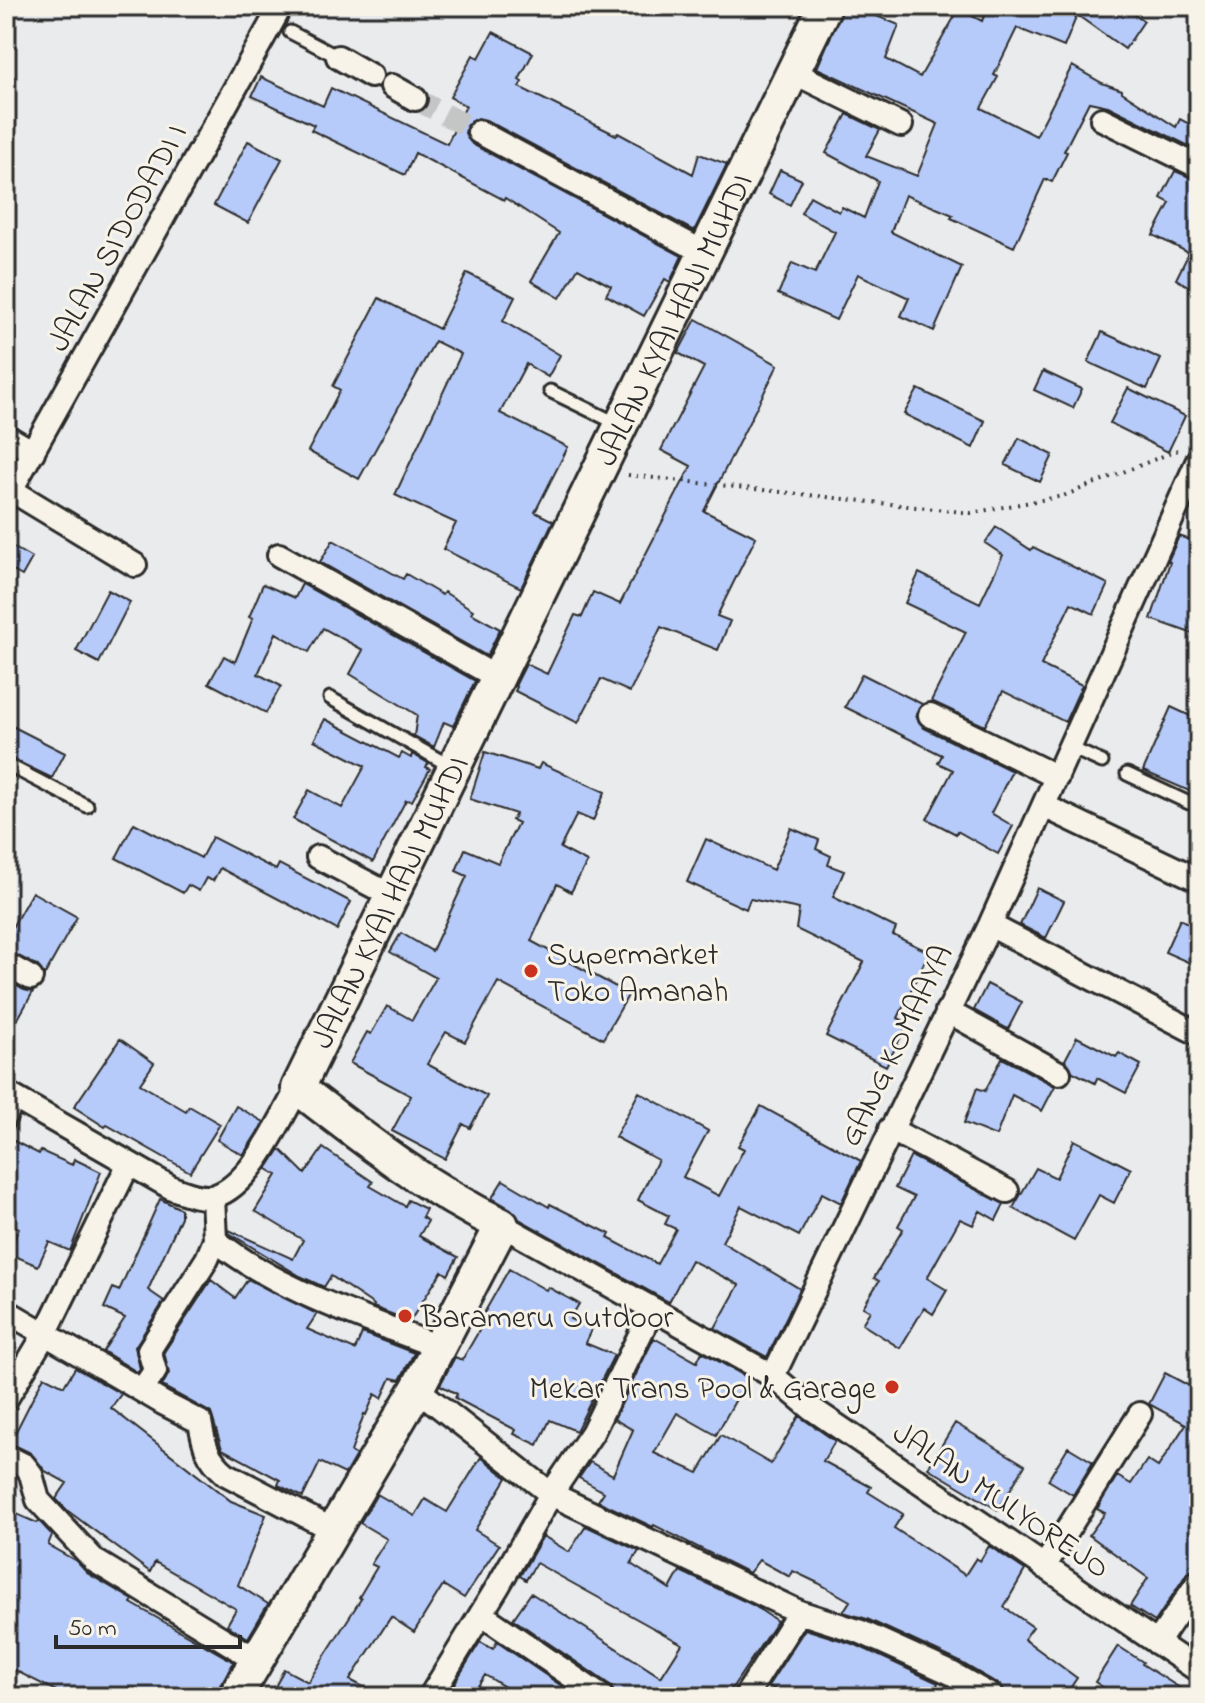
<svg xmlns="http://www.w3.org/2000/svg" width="1205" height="1703" font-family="'Indie Flower',sans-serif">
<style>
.building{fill:#b7cbfa;stroke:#2b2b2b;stroke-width:2}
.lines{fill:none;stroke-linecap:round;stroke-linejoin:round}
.street-tunnel{stroke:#c4c5c5;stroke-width:22;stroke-dasharray:22 11;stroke-linecap:butt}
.lane-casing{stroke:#2b2b2b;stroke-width:17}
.street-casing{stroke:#2b2b2b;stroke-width:28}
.secondary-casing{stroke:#2b2b2b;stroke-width:38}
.path{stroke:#2b2b2b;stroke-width:4;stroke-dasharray:2 6;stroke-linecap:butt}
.lane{stroke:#f7f3e8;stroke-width:11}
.street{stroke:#f7f3e8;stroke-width:22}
.secondary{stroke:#f7f3e8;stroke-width:32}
.poi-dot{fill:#c8321e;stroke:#f7f3e8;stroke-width:3}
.labels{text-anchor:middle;stroke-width:6;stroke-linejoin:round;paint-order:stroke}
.street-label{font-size:32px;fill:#2b2b2b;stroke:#f7f3e8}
.poi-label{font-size:32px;fill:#2b2b2b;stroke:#f7f3e8;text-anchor:start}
</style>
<rect width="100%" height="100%" fill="#eaebec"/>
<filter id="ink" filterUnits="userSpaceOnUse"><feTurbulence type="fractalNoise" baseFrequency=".0125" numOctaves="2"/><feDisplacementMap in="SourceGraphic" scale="16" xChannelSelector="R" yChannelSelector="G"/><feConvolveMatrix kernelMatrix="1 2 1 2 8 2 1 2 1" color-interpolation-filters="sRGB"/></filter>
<g filter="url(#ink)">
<path class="building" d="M844 6H852L899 25 886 59 920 77 959 9 982 21 988 6H1123L1144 21 1125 49 1077 15 1064 47 1017 28 994 75 998 77 981 108 1036 136 1072 66 1102 83 1122 90V92L1176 127 1180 119 1199 129V151L1108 106 1089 102 1064 151 1067 152 1052 182 1045 179 1014 247 951 218 953 215 905 195 891 232 962 267 934 331 901 316 909 298 858 274 836 320 778 294 792 263 815 273 835 232 801 213 810 196 839 212 842 207 864 218 878 181 826 153 847 114 880 130 866 156 917 176 938 124 817 68Z
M493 32 533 53 519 80 522 82 519 87 616 135 618 133 693 174 699 154 727 164 694 231 486 120 478 118 467 125 465 133 472 144 682 256 670 282 665 279 644 316 606 295 611 286 578 268 560 298 531 281 559 233 505 198 504 200 415 153 405 175 311 130 314 125 252 96 261 77 323 106 331 88 447 144 466 106 450 97 473 55 479 58Z
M248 141 282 159 248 223 214 205Z
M780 170 802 180 790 205 769 194Z
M1175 171 1199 181V292L1176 279 1189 253 1153 235 1170 203 1161 198Z
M467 273 515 297 503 321 560 355 548 377 526 364 500 413 568 447 535 512 553 521 521 588 443 549 456 523 395 495 461 354 435 341 359 479 308 451 340 390 333 386 379 298 439 329Z
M696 319 778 365 704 511 756 537 717 616 730 621 718 650 661 627 630 692 601 679 578 723 515 691 517 687 515 686 526 664 547 674 575 615 582 617 593 592 620 604 691 466 661 450 704 367 678 353Z
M1102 332 1161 359 1147 389 1088 362Z
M1043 371 1082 389 1073 408 1034 390Z
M1128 388 1185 416 1168 452 1110 423Z
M918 389 985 421 973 448 904 414Z
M1019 438 1053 455 1040 482 1005 465Z
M996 527 1031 550 1033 547 1108 584 1094 614 1071 603 1041 665 1082 685 1065 722 1003 691 985 726 931 701 966 632 905 603 919 573 980 603 1003 555 985 543Z
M1179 536 1199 543V636L1151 619 1170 562 1168 561Z
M333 540 403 579 406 574 442 595 444 592 473 610 471 613 500 629 487 656 320 562Z
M6 543 32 558 22 576 6 567Z
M263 584 295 598 302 584 475 681 453 726 444 722 434 747 414 736 417 715 350 674 363 650 323 628 309 652 276 633 258 674 281 686 266 713 209 683 224 656 235 662 253 618 249 617Z
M108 590 130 602 99 663 76 651Z
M862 674 922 704 916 717 924 728 1012 771 991 813 1013 826 998 854 957 831 956 834 927 819 953 770 938 763 942 755 845 707Z
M1171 707 1199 720V782L1194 793 1143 771Z
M325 719 399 758 402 753 411 758 412 754 428 763 426 767 430 769 412 801 406 800 373 862 293 819 309 790 342 808 365 766 314 740Z
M6 723 65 753 52 778 6 756Z
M485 752 538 769 541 763 605 792 593 821 577 814 560 848 587 862 571 892 557 884 531 941 629 994 603 1039 498 982 465 1042 446 1032 427 1064 487 1096 470 1128 463 1124 445 1159 392 1131 411 1096 350 1063 367 1032 371 1034 387 1006 412 1020 436 978 390 952 401 933 432 951 467 876 456 871 465 849 498 863 518 823 512 820 516 814 470 799Z
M134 823 201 858 212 837 276 870 279 864 351 902 337 930 220 868 213 881 206 878 199 891 188 885 183 893 116 858Z
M791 828 819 840 816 849 831 856 828 865 844 871 833 897 896 928 893 935 929 952 898 1018 908 1023 886 1066 826 1036 864 962 796 929 799 909 750 899 746 909 687 882 706 839 773 870Z
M1037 888 1064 901 1046 938 1020 925Z
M32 892 77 917 44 976 38 966 6 950V938Z
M1180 919 1199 929V967L1165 952Z
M6 980 24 990 33 992 6 1040Z
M987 984 1022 1002 1008 1029 974 1010Z
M1077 1037 1116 1057 1119 1053 1141 1065 1126 1093 1097 1078 1095 1083 1073 1072 1065 1060Z
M120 1039 154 1063 140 1084 186 1111 189 1106 220 1124 190 1172 107 1125 105 1127 74 1107Z
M1002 1058 1055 1086 1042 1111 1012 1095 996 1136 964 1123 977 1088 985 1091Z
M639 1092 708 1131 683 1177 719 1196 744 1149 738 1146 761 1106 861 1161 841 1203 822 1193 799 1236 741 1206 722 1242 800 1289 767 1357 715 1328 739 1285 691 1260 669 1302 519 1219 511 1209 492 1198 503 1180 549 1207 550 1204 610 1234 608 1238 657 1264 676 1229 665 1224 669 1216 638 1200 658 1160 615 1137Z
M236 1106 264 1122 243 1155 217 1140Z
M6 1137 39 1154 41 1151 72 1165 74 1159 101 1172 70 1251 49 1242 38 1266 8 1253 19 1228 6 1222Z
M1074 1140 1131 1169 1114 1203 1099 1195 1074 1241 1013 1208 1036 1168 1056 1178Z
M323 1148 373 1182 370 1186 405 1206 408 1200 426 1209 422 1217 428 1221 419 1236 458 1257 448 1275 442 1271 410 1321 373 1307 374 1305 331 1276 324 1287 300 1276 229 1233V1230L293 1259 303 1240 255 1211 277 1175 267 1169 280 1149 305 1174Z
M911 1156 1004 1204 996 1220 980 1211 973 1225 960 1219 927 1278 947 1290 933 1314 924 1308 900 1348 862 1324 870 1311 863 1307 879 1281 874 1278 903 1229 898 1226 914 1197 895 1188Z
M160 1199 181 1209V1217L148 1290 164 1301 135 1347 140 1369 137 1372 103 1351 125 1318 104 1308 113 1288 119 1291Z
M509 1269 546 1290 548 1287 579 1304 570 1319 592 1328 585 1343 614 1355 576 1431 550 1420 538 1445 514 1434 516 1430 455 1398 457 1394 440 1385 455 1357 462 1360 483 1324 479 1322Z
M248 1279 317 1314 307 1329 355 1350 362 1333 414 1353 400 1380 391 1378 382 1398 375 1394 366 1415 364 1414 351 1452 356 1455 345 1474 320 1462 303 1497 278 1485 280 1480 222 1449 211 1413 162 1386 169 1373 164 1352 211 1280 235 1298Z
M654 1338 697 1362 702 1352 748 1378 716 1435 677 1413 654 1453 698 1473 721 1435 771 1464 799 1416 835 1441 823 1461 871 1487 868 1492 903 1514 894 1528 965 1575 976 1558 980 1561 989 1546 1025 1570 1004 1607 1033 1627 1024 1639 1077 1678 1064 1697H1007L1000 1685 958 1661 867 1619 843 1612 850 1601 818 1583 793 1571 790 1577 759 1560 749 1573 654 1525 653 1527 598 1501 604 1492 579 1478 590 1462 613 1475 633 1430 614 1419Z
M75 1368 121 1394 111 1408 231 1501 266 1515 238 1585 268 1604 248 1638 227 1625 236 1609 155 1562 150 1572 68 1511 56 1499 67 1483 45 1471 31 1453 10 1443 44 1376 64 1386Z
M1165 1373 1199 1391V1567L1187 1573 1155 1622 1130 1606 1148 1578 1089 1535 1105 1513 1097 1509 1117 1476 1131 1484 1147 1460 1158 1467 1186 1424 1149 1404Z
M955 1423 1025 1465 998 1510 928 1468Z
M1068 1447 1093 1462 1073 1495 1048 1480Z
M481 1457 507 1478 475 1530 499 1545 464 1598 443 1585 414 1632 391 1617 350 1680 383 1697H270L284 1669 308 1682 361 1599 359 1597 377 1567 371 1564 387 1539 360 1523 377 1494 415 1516 425 1499 447 1512Z
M12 1512 37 1523 39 1521 52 1535 48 1545 76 1561 87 1573 133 1600 131 1603 234 1662 219 1687 216 1697H68L6 1666V1525Z
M586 1526 639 1551 631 1564 670 1589 680 1571 753 1605 777 1621 726 1697H616L610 1685 513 1619 531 1593 661 1677 682 1644 536 1563 526 1580 520 1576 543 1536 569 1552Z
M805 1629 856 1645 938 1683 932 1697H791L768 1686Z
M480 1642 493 1649 497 1642 569 1691 565 1697H521L485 1675 471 1697H446Z
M1118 1646 1143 1662 1142 1664 1194 1697H1118L1095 1682Z"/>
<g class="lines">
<path class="street-tunnel" d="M415 99 479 132"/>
<g class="lane-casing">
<path id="lane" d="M290 32 338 57
M550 391 618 424
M330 698 450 766
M1071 748 1102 762
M6 764 87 806
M1127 774 1189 803
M6 1127 19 1100"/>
</g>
<g class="street-casing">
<path id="street" d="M338 57 371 76
M793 72 901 125
M392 86 415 99
M1102 119 1199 167
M479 132 705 253
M6 436 33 452
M11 490 135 565
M6 499 281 6
M279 555 498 678
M930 715 1057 777
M1044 806 1199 880
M318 857 392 896
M990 925 1199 1034
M6 964 31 978
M947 1011 1059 1073
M6 1093 172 1188C184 1192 201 1200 215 1196 252 1184 279 1121 298 1088
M890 1129 1007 1191
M502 1225 773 1376 811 1408 1199 1671
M215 1240C279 1291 362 1317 438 1347
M6 1311 163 1403 200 1422C204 1445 207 1458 226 1474L333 1530
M773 1376 990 925 1199 458
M417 1389 551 1494 799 1612 861 1632 951 1673 993 1697
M142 1390 155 1371 149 1350 207 1259 215 1240 213 1197
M6 1399 45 1334 128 1165
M6 1456 24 1465 31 1474 38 1500 95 1561 257 1660
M1044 1567 1140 1414
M481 1614 602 1697
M1157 1643 1199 1581
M430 1697 497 1588 551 1494 592 1433 652 1310
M745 1697 799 1612"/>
</g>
<g class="secondary-casing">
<g id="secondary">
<path id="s1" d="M235 1697 417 1389 502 1225C426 1188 365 1140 298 1088L825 6"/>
</g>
</g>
<path class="path" d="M628 475 971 513 1063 496 1178 450"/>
<use href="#lane" class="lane"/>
<use href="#street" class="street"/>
<use href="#secondary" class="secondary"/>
</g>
</g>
<g class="poi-dot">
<circle cx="531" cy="971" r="8"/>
<circle cx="405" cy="1316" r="8"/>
<circle cx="892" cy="1387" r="8"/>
</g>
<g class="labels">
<g class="street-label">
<text transform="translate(116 237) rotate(-61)" y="11">JALAN SIDODADI I</text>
<text dy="11" stroke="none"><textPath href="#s1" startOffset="1644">JALAN KYAI HAJI MUHDI</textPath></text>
<text dy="11" stroke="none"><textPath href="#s1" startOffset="996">JALAN KYAI HAJI MUHDI</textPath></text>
<text transform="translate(895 1045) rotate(-64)" y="11">GANG KOMAAYA</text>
<text transform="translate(1002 1499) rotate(34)" y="11">JALAN MULYOREJO</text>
</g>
<g class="poi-label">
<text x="547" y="964">Supermarket<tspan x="547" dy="37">Toko Amanah</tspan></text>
<text x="421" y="1327">Barameru Outdoor</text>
<text x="876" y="1398" text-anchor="end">Mekar Trans Pool &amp; Garage</text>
</g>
</g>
<rect width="1205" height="1703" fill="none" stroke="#f7f3e8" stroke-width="32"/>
<rect x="16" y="16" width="1173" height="1671" fill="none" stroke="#2b2b2b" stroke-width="3" filter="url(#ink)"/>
<path d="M56 1635v12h184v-12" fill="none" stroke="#2b2b2b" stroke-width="4"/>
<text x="68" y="1635" font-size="24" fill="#2b2b2b" stroke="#f7f3e8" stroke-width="6" paint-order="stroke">50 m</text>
</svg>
